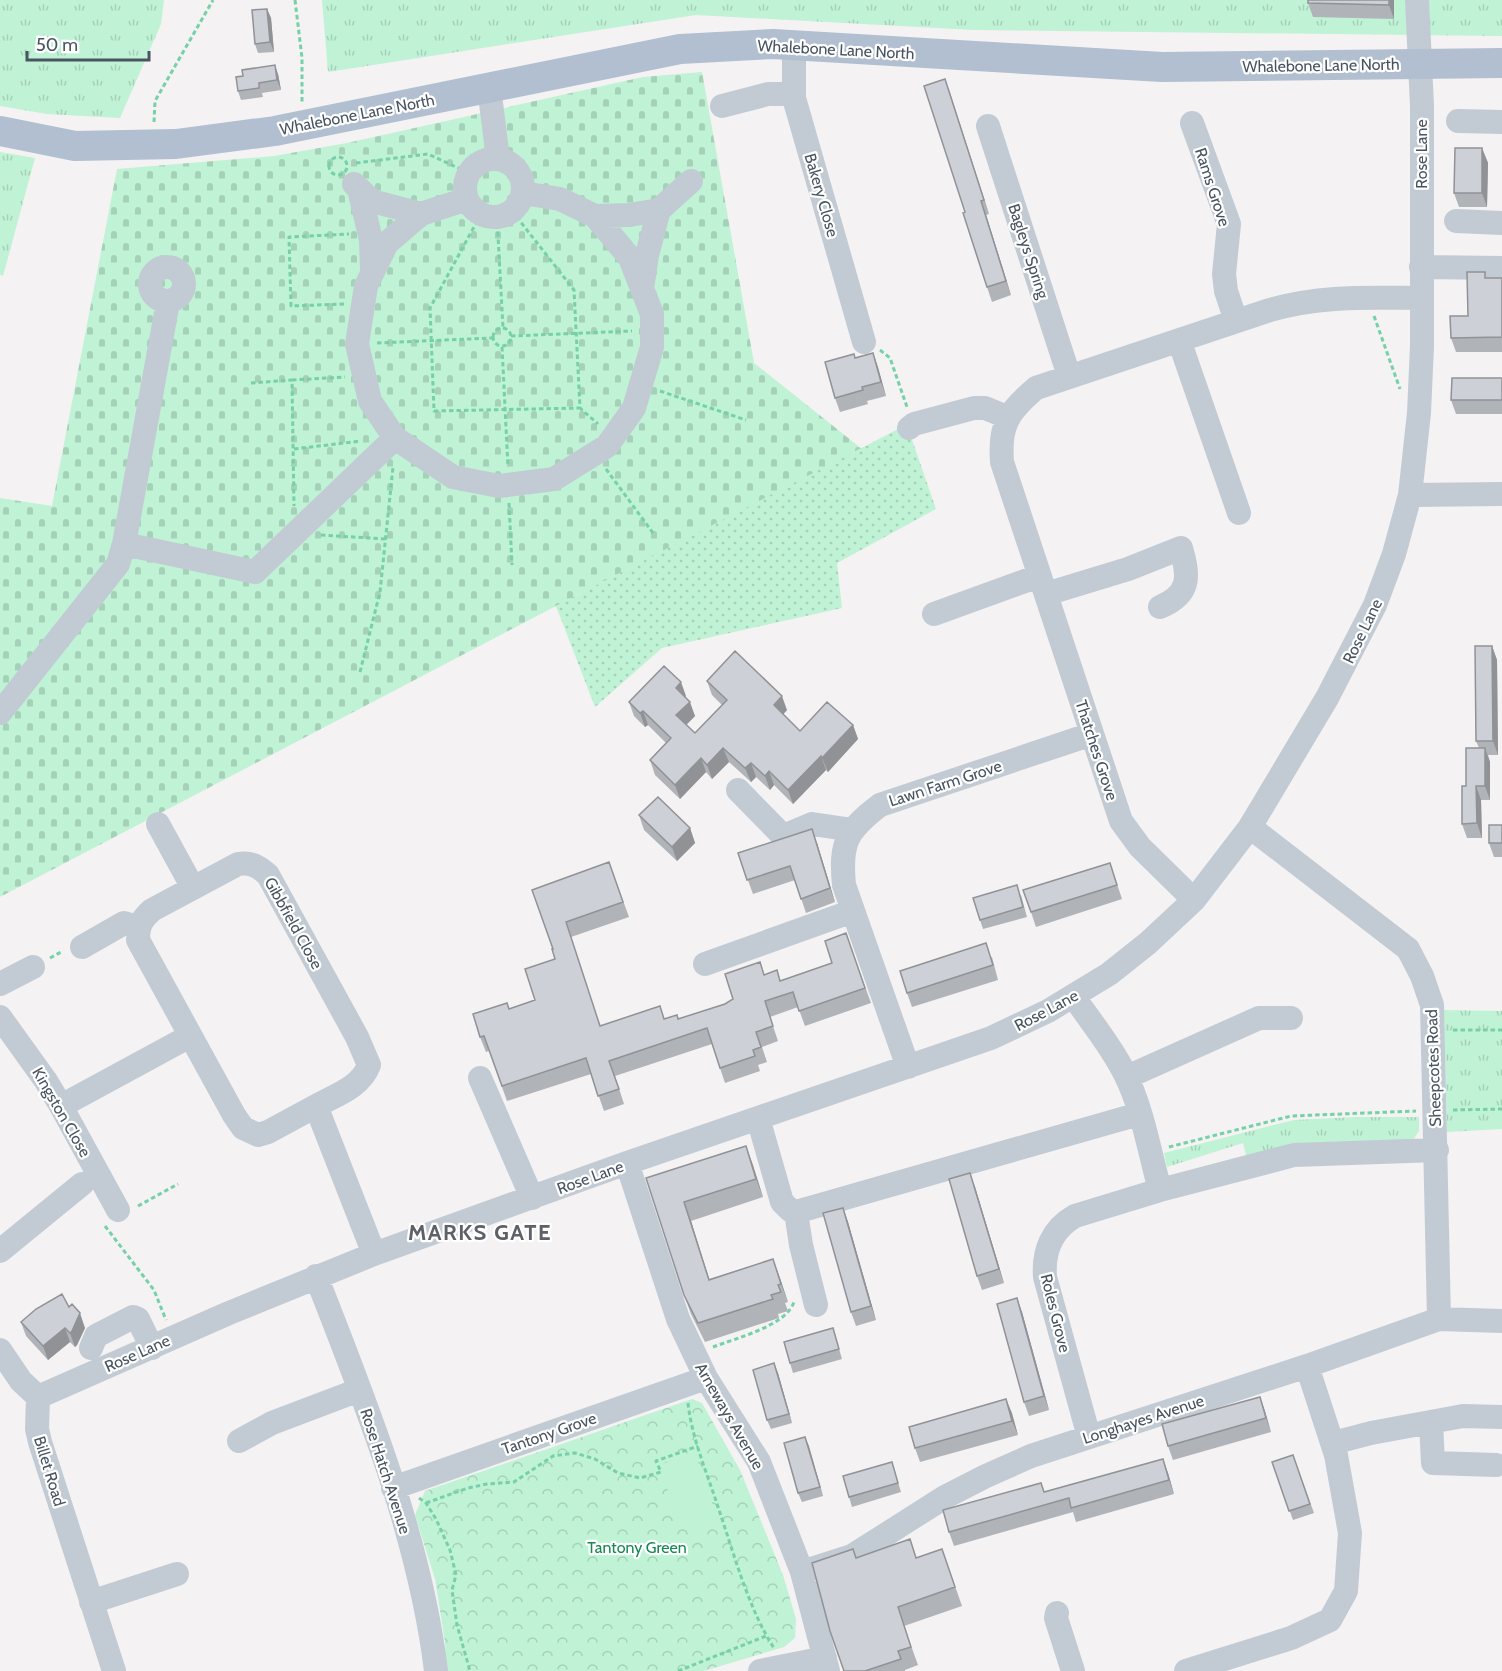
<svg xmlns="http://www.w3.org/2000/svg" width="1502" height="1671" font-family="Cabin,sans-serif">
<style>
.grass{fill:url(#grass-tufts)}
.cemetery{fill:url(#cemetery-stones)}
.park{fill:url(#park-crowns)}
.garden{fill:url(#garden-dots)}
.pitch{fill:#c0f2d5}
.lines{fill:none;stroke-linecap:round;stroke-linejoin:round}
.path{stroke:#76d1a9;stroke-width:3;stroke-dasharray:4.5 3;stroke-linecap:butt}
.minor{stroke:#c2cbd3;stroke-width:24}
.major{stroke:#b1bfd1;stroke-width:30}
.wall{fill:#b0b3b8}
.shaded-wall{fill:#909296}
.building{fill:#cdd0d6;stroke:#909296;stroke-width:1.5}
.labels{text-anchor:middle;stroke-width:4.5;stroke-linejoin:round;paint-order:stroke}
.street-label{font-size:16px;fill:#485460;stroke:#fff}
.park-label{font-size:16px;fill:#148752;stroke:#fff}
.district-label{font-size:22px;font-weight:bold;letter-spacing:1.5px;fill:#5e6167;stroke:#fff}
</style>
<defs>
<pattern id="grass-tufts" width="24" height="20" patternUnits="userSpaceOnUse" patternTransform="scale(1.5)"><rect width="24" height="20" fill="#c0f2d5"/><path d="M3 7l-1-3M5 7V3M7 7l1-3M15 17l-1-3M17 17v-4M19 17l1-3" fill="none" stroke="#a6d1b9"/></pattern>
<pattern id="cemetery-stones" width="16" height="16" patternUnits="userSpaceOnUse" patternTransform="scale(1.5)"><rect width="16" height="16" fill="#c0f2d5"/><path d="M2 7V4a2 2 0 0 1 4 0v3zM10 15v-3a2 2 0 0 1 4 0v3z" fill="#a6d1b9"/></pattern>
<pattern id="park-crowns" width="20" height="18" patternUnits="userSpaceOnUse" patternTransform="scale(1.5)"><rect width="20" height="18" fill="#c0f2d5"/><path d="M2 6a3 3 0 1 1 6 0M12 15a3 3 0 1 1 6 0" fill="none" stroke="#a6d1b9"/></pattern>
<pattern id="garden-dots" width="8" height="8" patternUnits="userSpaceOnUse" patternTransform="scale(1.5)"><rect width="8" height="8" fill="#c0f2d5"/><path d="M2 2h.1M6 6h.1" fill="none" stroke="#a6d1b9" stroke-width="1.8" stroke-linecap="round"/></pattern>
</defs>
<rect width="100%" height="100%" fill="#f4f2f2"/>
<path class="grass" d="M0 0H164L161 24 120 118 47 114 0 106Z
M322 0H1502V36L974 30 696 15 328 72Z
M0 152 35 158 3 276 0 275Z
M1444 1010 1502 1011V1129L1447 1132Z
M1356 1117H1419V1131L1413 1140 1247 1159 1243 1143 1167 1167 1164 1153 1294 1120Z"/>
<path class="cemetery" d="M702 72 754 363 862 449 556 606 0 897V498L52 506 117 169 274 156 347 143 643 77Z"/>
<path class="park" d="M692 1399 702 1403 740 1470 783 1575 796 1619 795 1638 784 1647 704 1671H446L445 1642 435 1579 415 1515 425 1491Z"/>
<path class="garden" d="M904 426 910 434 936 509 837 563 842 608 662 648 595 707 556 606Z"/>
<path class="pitch" d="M695 1453 717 1517 681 1529 659 1465Z"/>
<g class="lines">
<path class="path" d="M295 0 302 58V103
M154 122 155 101 213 0
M329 166a9 9 0 1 1 18 0a9 9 0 1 1-18 0Z
M356 163 428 154 469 173
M512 211 574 290 580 408 598 424
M481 214 430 308 434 411 580 408
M497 217 503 328
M344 304 291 306 289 237 349 234
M1374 316 1400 389
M493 337a9 9 0 1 1 18 0a9 9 0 1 1-18 0Z
M511 336 632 331
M377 343 492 338
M502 347 508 467
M880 350 890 358 907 407
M292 380 345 377
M251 383 292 380 294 506
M660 391 746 420
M294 449 361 441
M606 469 653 533
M509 503 512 565
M321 535 385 539
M360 672 380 592 393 467
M50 958 63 951
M1453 1030H1502
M1453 1110 1502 1109
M1169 1147 1291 1116 1416 1111
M138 1206 178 1184
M105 1226 154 1290 166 1320
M713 1347C736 1338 786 1326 794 1302
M688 1403C692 1440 708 1475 719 1510 734 1554 749 1610 774 1648
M419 1498 426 1503 436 1519 450 1550 456 1575 452 1590 457 1625 470 1671
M426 1503 468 1488 487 1484 514 1482 553 1456 575 1453 595 1459 618 1473 640 1478 661 1472 656 1461 698 1446
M678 1671 766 1636"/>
<path class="minor" d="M794 45V98L864 342
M489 87 498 159
M722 106 768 94H794
M1458 121 1502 122
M1192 123 1229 224 1224 274 1226 291 1236 321
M988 126 1069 376
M465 188a29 29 0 1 1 58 0a29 29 0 1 1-58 0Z
M354 184 372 201 421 214
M359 189 371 240 372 269
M467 199 421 214 387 243 366 286 357 344 370 401 395 438 453 477 499 486 554 479 607 446 634 408 652 347V314L630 258 595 216 560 199 523 193
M595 216 629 215 659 210
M1456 221 1502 223
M150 284a17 17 0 1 1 34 0a17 17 0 1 1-34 0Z
M1421 267 1502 268
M642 289 647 255 659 210 691 181
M168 302 124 544 255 572 395 438
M1179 340 1239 513
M909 428 914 424 974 408H985L1007 417
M1410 495 1502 494
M1046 594 1128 569 1181 548C1189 576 1191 594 1160 607
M934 614 1039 576
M0 713 118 564 124 544
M738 790 781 834 786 835 812 824 853 830
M158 824 193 888
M1250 827 1408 949 1422 976 1432 1005 1439 1319
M1194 900 1140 847 1121 821 1002 462C999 425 1008 412 1036 388L1270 310C1323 295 1367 298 1422 298
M82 947 124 923 138 927
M705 964 853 911
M0 984 33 967
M1074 997C1091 1022 1112 1047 1125 1074 1142 1107 1150 1154 1160 1190
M0 1017 46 1081 61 1106 118 1210
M908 1067 844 885C840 843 846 831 880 805L1092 734
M1127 1077 1259 1018H1291
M480 1078 532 1198
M61 1106 190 1036
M316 1106C336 1095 361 1087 369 1065L357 1037 268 875C258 866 251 862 238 864L152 910C142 919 138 925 138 940L234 1115 243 1128 258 1135 268 1132 316 1106 374 1254
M758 1118 782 1202 790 1210 796 1212 1139 1114
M627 1163 678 1319 706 1378 759 1462 802 1572 828 1671
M796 1212 801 1245 816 1305
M0 1251 82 1184
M316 1276C365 1401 420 1537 436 1671
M91 1348 96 1336 133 1317 138 1319 152 1348
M0 1350 21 1381 38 1397 37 1429 40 1442 114 1671
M38 1397 229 1313 374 1254 627 1163 991 1038 1048 1011 1109 974 1148 943 1194 900 1250 827 1327 698 1375 605 1394 554 1410 495 1419 413 1422 346V106L1417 0
M1431 1422 1433 1463 1496 1465
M1089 1437 1045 1277C1043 1251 1052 1229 1075 1216L1160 1190 1294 1155 1437 1150
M239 1441 272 1423 359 1390
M1333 1443 1371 1433 1463 1416 1502 1417
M393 1488 706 1378
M802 1572 852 1556 945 1497 986 1476 1031 1456 1307 1366 1439 1319 1502 1321
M91 1602 177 1574
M1057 1613 1056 1618 1073 1671
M760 1671 825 1658
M1186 1671 1291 1638 1330 1620 1346 1591 1350 1533 1336 1455 1307 1366"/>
<path class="major" d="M0 131 75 146 176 144 275 131 680 49 773 44 1162 67 1502 63"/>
</g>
<path class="wall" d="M1394 0V19L1313 17 1308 3Z
M267 9 271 18 274 52 258 53 255 44Z
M278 74 281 90 262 93 263 97 241 100 238 91Z
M945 79 989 214 986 215 1011 295 992 302 987 287 965 212Z
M1482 148 1488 163 1487 207H1459L1454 193Z
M1488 278H1502V352H1456L1451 338 1468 316Z
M873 353 886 396 867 401 868 404 840 412 835 398 855 358Z
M1502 378V414H1456L1451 400Z
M1492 646 1497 660 1498 755H1488L1490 762V800H1481L1482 838H1467L1462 824 1466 786 1479 748 1476 741Z
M707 681 787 710 783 714 800 731 853 725 858 739 828 772 826 770 793 804 774 785 770 790 756 777 751 782 729 762 712 779 706 772 680 799 655 775 650 760 666 743 648 725 645 727 634 716 629 702 686 696 685 697 695 716 686 725 695 733 722 705 712 695Z
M639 815 690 828 695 843 677 861 644 830Z
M1502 825V857H1494L1489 843Z
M817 843 835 902 806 913 795 880 753 894 738 853Z
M609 862 629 917 571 937 600 1026 664 1019H678L725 1004 733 999 764 975 781 981 832 963 846 933 871 1003 805 1026 798 1007 770 1017 778 1041 762 1047 767 1062 758 1065 760 1071 725 1083 712 1044 615 1076 624 1104 604 1111 591 1074 507 1101 489 1051 486 1052 480 1037 509 1009 535 1000 555 959 553 949 532 890Z
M1110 863 1122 899 1036 927 1031 912Z
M1021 895 1027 917 983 929 980 920Z
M992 957 998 980 912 1007 907 993Z
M746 1146 763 1197 691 1221 709 1279 773 1259 788 1302 785 1303 788 1311 778 1314 779 1318 705 1342 691 1314 684 1295 646 1178Z
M975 1187 1004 1283 982 1290 977 1276Z
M843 1208 848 1222 876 1320 856 1326 851 1312Z
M69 1307 85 1328 77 1345 75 1347 70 1342 48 1360 26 1336 21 1322Z
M1022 1312 1049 1410 1029 1416 1024 1402Z
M833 1328 842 1359 793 1373 790 1363Z
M778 1373 792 1423 771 1429 767 1420Z
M1260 1397 1271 1432 1173 1460 1168 1446Z
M1006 1399 1018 1435 920 1462 915 1448Z
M805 1437 823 1496 802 1502 798 1493Z
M1293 1455 1314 1513 1293 1520 1272 1462Z
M895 1472 901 1492 852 1507 849 1497Z
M1168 1473 1174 1494 1076 1522 1073 1512 954 1546 949 1532 1045 1492Z
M942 1549 962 1606 904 1626 918 1665 905 1670V1671H844L856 1558H917Z"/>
<path class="shaded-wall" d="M1389 0H1394V19L1389 5Z
M267 9 271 18 274 52 270 42Z
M275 65 278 74 281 90 277 80Z
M945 79 950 93 989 214 984 200Z
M1482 148 1488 163 1487 207 1482 193Z
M981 201 986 215 1011 295 1006 281Z
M873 353 878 367 886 396 881 382Z
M1492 646 1497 660 1498 755 1493 741Z
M681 682 686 696 681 702 676 688Z
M782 696 787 710 779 719 774 705Z
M690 702 695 716 682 729 676 715Z
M643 711 648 725 645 727 640 713Z
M853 725 858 739 828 772 822 758Z
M723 748 729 762 712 779 707 765Z
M1485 748 1490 762V800L1485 786Z
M821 756 826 770 793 804 788 790Z
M701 758 706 772 680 799 675 785Z
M751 763 756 777 751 782 745 768Z
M769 771 774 785 770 790 765 776Z
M1476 786 1481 800 1482 838 1477 823Z
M690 828 695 843 677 861 672 847Z
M812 829 817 843 835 902 830 888Z
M746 1146 753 1165 763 1197 756 1179Z
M970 1173 975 1187 1004 1283 999 1269Z
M684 1202 691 1221 715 1298 709 1280Z
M843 1208 848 1222 876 1320 871 1306Z
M773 1259 780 1278 788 1302 781 1284Z
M1017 1298 1022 1312 1049 1410 1044 1396Z
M80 1313 85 1328 77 1345 75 1347 70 1333Z
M65 1328 70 1342 48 1360 43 1346Z
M774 1363 778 1373 792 1423 789 1414Z
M1260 1397 1265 1411 1271 1432 1266 1418Z
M1006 1399 1012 1413 1018 1435 1012 1421Z
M805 1437 809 1446 823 1496 820 1487Z
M1163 1459 1168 1473 1174 1494 1169 1480Z"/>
<path class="building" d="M1308 0H1389V5L1308 3Z
M267 9 270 42 255 44 252 10Z
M275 65 277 80 259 83V88L238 91 236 77 243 76 242 70Z
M945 79 984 200 981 201 1006 281 987 287 963 213 965 212 924 86Z
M1455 148H1482V193H1454Z
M1467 272H1485V278H1502V337L1451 338 1450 316H1468Z
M873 353 881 382 862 387 863 390 835 398 825 362 854 354 855 358Z
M1452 378H1502V400H1451Z
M1475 646H1492L1493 741H1476Z
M735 651 782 696 774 705 800 731 827 702 853 725 822 758 821 756 788 790 769 771 765 776 751 763 745 768 723 748 707 765 701 758 675 785 650 760 671 738 643 711 640 713 629 702 664 666 681 682 676 688 690 702 676 715 695 733 727 700 707 681Z
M1466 748H1485V786H1476L1477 823 1462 824V786H1466Z
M658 797 690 828 672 847 639 815Z
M1489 825H1502V843H1489Z
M812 829 830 888 801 899 790 866 747 880 738 853Z
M609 862 623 902 566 922 600 1026 660 1006 664 1019 677 1015 678 1019 725 1004 733 999 725 974 760 962 764 975 777 970 780 981 832 963 825 941 846 933 865 988 799 1011 793 992 765 1001 773 1026 756 1032 761 1047 753 1050 755 1056 720 1068 707 1028 609 1061 619 1089 598 1096 586 1058 502 1086 484 1036 480 1037 473 1014 507 1003 509 1009 535 1000 525 969 555 959 552 949H553L532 890Z
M1110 863 1117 885 1031 912 1023 890Z
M1017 885 1023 907 980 920 973 898Z
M986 943 993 965 907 993 900 971Z
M746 1146 756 1179 684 1202 709 1280 773 1259 781 1284 778 1285 781 1292 771 1295 773 1299 698 1323 684 1295 646 1178Z
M970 1173 999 1269 977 1276 949 1179Z
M843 1208 871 1306 851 1312 823 1213Z
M62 1294 69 1307 72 1304 80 1313 72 1331 70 1333 65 1328 43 1346 21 1322 36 1309Z
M1017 1298 1044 1396 1024 1402 997 1304Z
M833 1328 839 1349 790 1363 784 1342Z
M774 1363 789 1414 767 1420 753 1370Z
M1260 1397 1266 1418 1168 1446 1162 1424Z
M1006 1399 1012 1421 915 1448 909 1427Z
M805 1437 820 1487 798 1493 784 1443Z
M1293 1455 1310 1504 1289 1511 1272 1462Z
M1163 1459 1169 1480 1071 1508 1069 1498 949 1532 943 1510 1041 1483 1044 1492Z
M892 1462 898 1483 849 1497 843 1476Z
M910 1539 916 1558 942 1549 955 1587 898 1607 911 1647 898 1651 901 1659 865 1671H844L830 1631 812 1563 853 1549 856 1558Z"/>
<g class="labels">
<g class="street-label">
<text transform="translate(836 49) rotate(3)" y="6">Whalebone Lane North</text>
<text transform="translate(1321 65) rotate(-1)" y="6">Whalebone Lane North</text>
<text transform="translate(357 114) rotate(-11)" y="6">Whalebone Lane North</text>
<text transform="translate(1421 154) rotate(-90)" y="6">Rose Lane</text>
<text transform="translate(1213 187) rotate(72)" y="6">Rams Grove</text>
<text transform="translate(822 195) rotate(74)" y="6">Bakery Close</text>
<text transform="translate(1029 251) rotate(72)" y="6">Bagleys Spring</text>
<text transform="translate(1362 631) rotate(-64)" y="6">Rose Lane</text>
<text transform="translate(1097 750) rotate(72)" y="6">Thatches Grove</text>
<text transform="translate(945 783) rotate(-18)" y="6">Lawn Farm Grove</text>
<text transform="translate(294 923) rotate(61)" y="6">Gibbfield Close</text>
<text transform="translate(1046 1010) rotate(-28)" y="6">Rose Lane</text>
<text transform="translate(1433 1068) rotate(-92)" y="6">Sheepcotes Road</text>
<text transform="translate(62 1112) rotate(60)" y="6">Kingston Close</text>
<text transform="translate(590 1177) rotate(-20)" y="6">Rose Lane</text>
<text transform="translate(1056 1313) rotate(76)" y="6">Roles Grove</text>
<text transform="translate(137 1353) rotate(-24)" y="6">Rose Lane</text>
<text transform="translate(730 1416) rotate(60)" y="6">Arneways Avenue</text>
<text transform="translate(1143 1419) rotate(-18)" y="6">Longhayes Avenue</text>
<text transform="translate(549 1433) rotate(-19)" y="6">Tantony Grove</text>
<text transform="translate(50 1471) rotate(73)" y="6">Billet Road</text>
<text transform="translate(386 1471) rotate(72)" y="6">Rose Hatch Avenue</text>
</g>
<g class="park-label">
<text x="637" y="1553">Tantony Green</text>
</g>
<g class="district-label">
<text x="480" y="1240">MARKS GATE</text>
</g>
</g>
<path d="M27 51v9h122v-9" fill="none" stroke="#485460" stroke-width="3"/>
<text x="36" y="51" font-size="18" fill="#485460" stroke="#ffffff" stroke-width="4.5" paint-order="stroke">50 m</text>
</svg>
